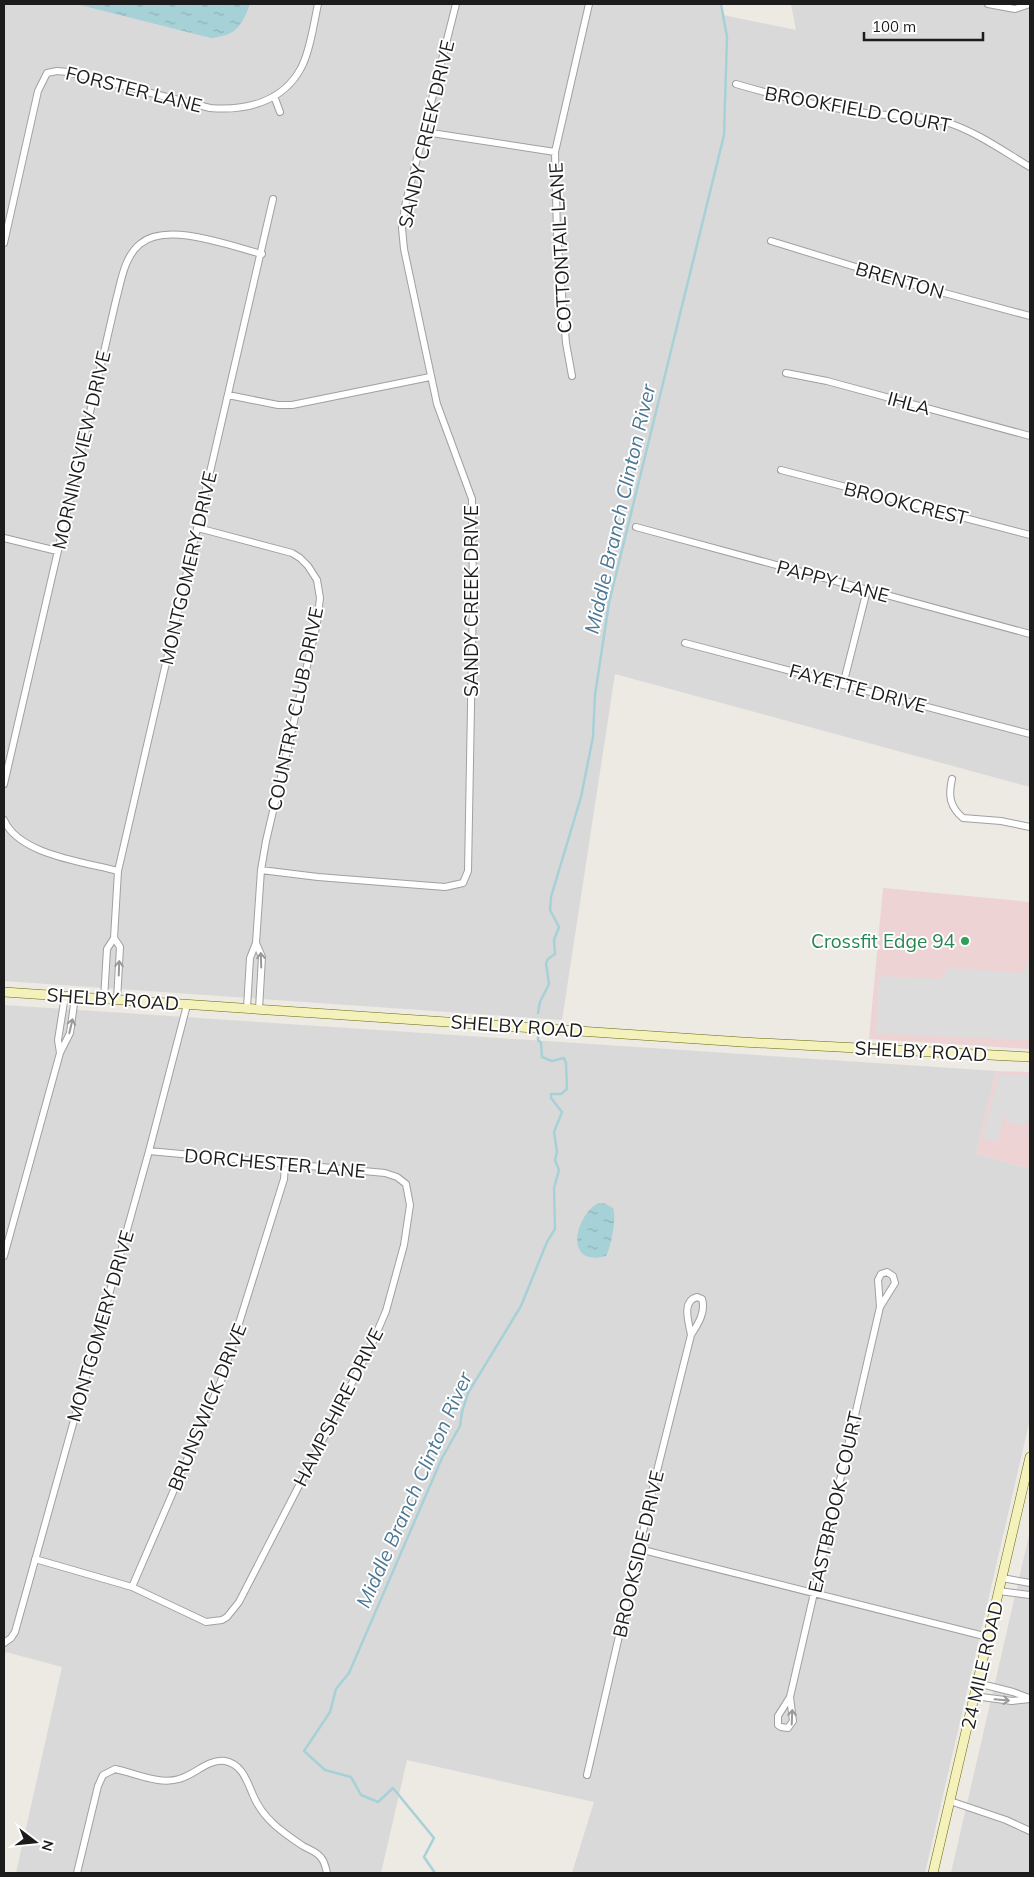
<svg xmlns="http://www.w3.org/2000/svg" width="1034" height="1877" font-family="Mulish,sans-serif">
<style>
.residential{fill:#dad9d9}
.commercial{fill:#edd3d4}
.parking{fill:#dcdcdc}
.water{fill:url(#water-ripples)}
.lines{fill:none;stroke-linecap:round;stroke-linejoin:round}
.stream{stroke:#a6d1d7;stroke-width:2.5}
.street-casing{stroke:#a0a0a0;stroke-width:8}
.secondary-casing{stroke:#68690e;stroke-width:10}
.street{stroke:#fff;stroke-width:6}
.secondary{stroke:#f4f1ba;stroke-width:9}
.oneway{stroke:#999}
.leisure-dot{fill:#2e9e5b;stroke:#fff;stroke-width:2}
.labels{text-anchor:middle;stroke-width:4;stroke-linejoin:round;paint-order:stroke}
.street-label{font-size:19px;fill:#1c1c1c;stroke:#fff}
.leisure-label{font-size:19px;fill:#27864d;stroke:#fff;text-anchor:end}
.water-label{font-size:20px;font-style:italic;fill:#4b7794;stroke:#fff}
</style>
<defs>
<pattern id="water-ripples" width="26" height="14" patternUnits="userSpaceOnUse" patternTransform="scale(1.25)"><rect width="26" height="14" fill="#a6d1d7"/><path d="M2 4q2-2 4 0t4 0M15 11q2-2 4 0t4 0" fill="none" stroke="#8eb3b8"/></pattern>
</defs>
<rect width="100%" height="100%" fill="#ede9e3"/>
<path class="residential" d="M4 4H721L723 15 796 30 791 4H1030V787L615 674 562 1020 4 981Z
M4 1005 996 1071 976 1154 1030 1169V1419L925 1873H572L594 1802 407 1760 381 1873H16L62 1667 6 1652 4 1661Z
M1030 1531V1873H951Z"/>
<path class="commercial" d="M883 888 1030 902V1049L869 1039Z
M996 1071 1030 1072V1169L976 1154Z"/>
<path class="parking" d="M1030 957V1040L876 1033 879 976 940 979 950 968 1023 973Z
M999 1074 1030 1076V1122L1027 1121 1025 1126 1005 1121 1007 1115 1005 1114 997 1142 983 1138Z"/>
<path class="water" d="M76 4H250C241 27 237 35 211 38Z
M598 1203H604L613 1208C617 1217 611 1248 606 1256 564 1268 574 1217 598 1203Z"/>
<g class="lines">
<path class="stream" d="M538 1013 540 1002 549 984 546 963 548 959 555 954 554 940 559 927 550 910 551 897 581 797 593 737 595 695 609 603 724 135 727 37 721 4
M435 1873 424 1857 434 1838 393 1788 378 1802 361 1795 351 1777 325 1770 304 1751 330 1712 336 1689 349 1673 442 1458 460 1426 462 1412 468 1393 521 1306 547 1242 555 1229 554 1188 559 1170 555 1160 557 1152 554 1132 562 1112 551 1098V1094H561L567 1089 566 1063 564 1058 552 1061 542 1057 541 1043 538 1040V1034"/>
<g class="street-casing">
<path id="street" d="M988 4 1015 9 1030 4
M736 84C777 96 817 106 859 112 888 117 918 114 946 122 977 132 1003 151 1030 167
M274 96 280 112
M425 132 555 152
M771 241 911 284 1030 316
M4 243 38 91 47 73 57 71 68 72 210 108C246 111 283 102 301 68 310 52 314 22 318 4
M786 373 827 381 1030 436
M572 376 566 343 557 234 555 152 589 4
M228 395 278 405H292L430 377
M781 470 1030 535
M636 527 1030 634
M198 528 292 553 300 558 308 566 317 580 320 598 317 623 266 841 261 870 256 943
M4 538 57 551
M685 643 1030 734
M843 685 867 590
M952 779C948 796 950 807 963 818L1001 821 1030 827
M4 784 116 300C121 282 124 257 140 244 167 221 230 246 262 254
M4 820C19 855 85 862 118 871
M261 870 318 877 445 887 463 883 468 871 473 596 472 499 437 404 404 249 402 228 405 206 456 4
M114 938 120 947 117 1000
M104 999 107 949 114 938 118 871 273 199
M247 1008 250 958 256 943 262 957 259 1009
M60 1053 58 1040 65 996
M4 1256 60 1053 70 1033 75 997
M697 1297 702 1299C706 1312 698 1324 691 1335 689 1323 681 1301 697 1297Z
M639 1549 988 1637
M35 1559 132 1587 206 1622 222 1620 227 1617 239 1602 371 1346 386 1311 404 1245 410 1205 406 1184 397 1177 385 1173 149 1151
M1002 1578 1030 1583
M132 1587 221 1381 284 1179 285 1165
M999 1591 1030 1595
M4 1643 11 1638 15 1632 149 1151 187 1005
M977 1683 1013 1692 1029 1698
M974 1696 1012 1701 1030 1699
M790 1697 793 1721 788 1728 781 1727 778 1725V1716L790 1697 880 1307 895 1283 893 1276 887 1272 881 1274 878 1280 880 1307
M587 1775 657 1471 691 1335
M950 1801 1006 1820 1030 1831
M77 1873 98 1786 103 1775 115 1769C135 1773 159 1785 179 1779 195 1775 207 1759 225 1761 242 1764 247 1781 253 1795 263 1819 282 1832 303 1846 310 1850 318 1852 322 1859 325 1863 326 1869 327 1873"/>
</g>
<g class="secondary-casing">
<path id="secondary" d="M4 992 742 1042 1030 1057
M933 1873 1030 1457"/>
</g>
<use href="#street" class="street"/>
<use href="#secondary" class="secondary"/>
</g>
<defs><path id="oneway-shaft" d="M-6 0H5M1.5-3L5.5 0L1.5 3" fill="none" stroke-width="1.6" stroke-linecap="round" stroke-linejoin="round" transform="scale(1.25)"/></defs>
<g class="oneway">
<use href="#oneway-shaft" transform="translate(261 960) rotate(-92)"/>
<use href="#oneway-shaft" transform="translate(119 968) rotate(-88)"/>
<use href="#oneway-shaft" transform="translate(71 1026) rotate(-77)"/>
<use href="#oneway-shaft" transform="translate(1002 1700) rotate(5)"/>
<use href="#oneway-shaft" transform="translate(792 1717) rotate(-88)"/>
</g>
<circle class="leisure-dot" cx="965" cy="941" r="5"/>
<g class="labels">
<g class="street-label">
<text transform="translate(134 89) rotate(14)" y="7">FORSTER LANE</text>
<text transform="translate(858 109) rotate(10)" y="7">BROOKFIELD COURT</text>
<text transform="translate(426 134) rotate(-77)" y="7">SANDY CREEK DRIVE</text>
<text transform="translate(560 248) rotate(-93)" y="7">COTTONTAIL LANE</text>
<text transform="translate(900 280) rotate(16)" y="7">BRENTON</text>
<text transform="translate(909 403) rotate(15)" y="7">IHLA</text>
<text transform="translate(81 450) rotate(-77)" y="7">MORNINGVIEW DRIVE</text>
<text transform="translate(906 503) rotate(14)" y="7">BROOKCREST</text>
<text transform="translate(188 568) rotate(-77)" y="7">MONTGOMERY DRIVE</text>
<text transform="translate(833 581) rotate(15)" y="7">PAPPY LANE</text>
<text transform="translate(471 601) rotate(-90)" y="7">SANDY CREEK DRIVE</text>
<text transform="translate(858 688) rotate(15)" y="7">FAYETTE DRIVE</text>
<text transform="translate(295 709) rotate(-78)" y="7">COUNTRY CLUB DRIVE</text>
<text transform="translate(113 999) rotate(4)" y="7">SHELBY ROAD</text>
<text transform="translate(517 1026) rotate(4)" y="7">SHELBY ROAD</text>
<text transform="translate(921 1051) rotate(3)" y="7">SHELBY ROAD</text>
<text transform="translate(275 1163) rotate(5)" y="7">DORCHESTER LANE</text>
<text transform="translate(100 1326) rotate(-74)" y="7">MONTGOMERY DRIVE</text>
<text transform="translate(207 1407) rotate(-68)" y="7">BRUNSWICK DRIVE</text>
<text transform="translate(338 1407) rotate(-63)" y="7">HAMPSHIRE DRIVE</text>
<text transform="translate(835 1502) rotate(-77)" y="7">EASTBROOK COURT</text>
<text transform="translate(638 1554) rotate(-77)" y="7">BROOKSIDE DRIVE</text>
<text transform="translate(982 1665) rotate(-77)" y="7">24 MILE ROAD</text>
</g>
<g class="leisure-label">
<text x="955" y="948">Crossfit Edge 94</text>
</g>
<g class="water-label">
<text transform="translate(620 509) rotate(-77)" y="7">Middle Branch Clinton River</text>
<text transform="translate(414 1490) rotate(-66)" y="7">Middle Branch Clinton River</text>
</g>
</g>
<rect width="1034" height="1877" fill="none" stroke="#1c1c1c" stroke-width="10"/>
<g transform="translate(35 1842) rotate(106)" stroke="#ffffff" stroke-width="4" paint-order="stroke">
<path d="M0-4L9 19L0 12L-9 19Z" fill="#1c1c1c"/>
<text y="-8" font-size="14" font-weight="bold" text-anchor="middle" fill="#1c1c1c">N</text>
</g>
<path d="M864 32v8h119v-8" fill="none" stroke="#1c1c1c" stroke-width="2.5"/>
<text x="872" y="32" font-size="15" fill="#1c1c1c" stroke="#ffffff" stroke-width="4" paint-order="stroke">100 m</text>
</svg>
